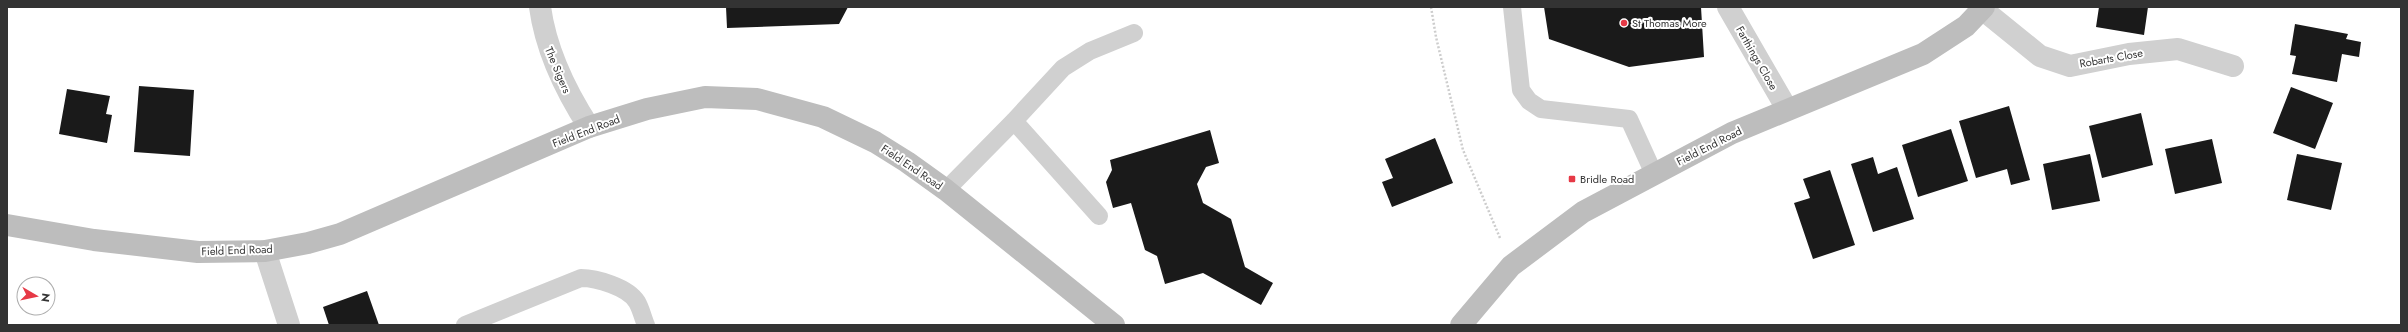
<svg xmlns="http://www.w3.org/2000/svg" width="2408" height="332" font-family="Jost,sans-serif">
<style>
.building{fill:#1a1a1a}
.lines{fill:none;stroke-linecap:round;stroke-linejoin:round}
.path{stroke:#cdcdcd;stroke-width:2.5;stroke-dasharray:2 2;stroke-linecap:butt}
.lane{stroke:#d0d0d0;stroke-width:18}
.street{stroke:#d0d0d0;stroke-width:22}
.secondary{stroke:#bdbdbd;stroke-width:22}
.poi-dot{fill:#e63946;stroke:#fff;stroke-width:1.5}
.labels{text-anchor:middle;stroke-width:4;stroke-linejoin:round;paint-order:stroke}
.poi-label{font-size:11px;fill:#333;stroke:#fff;text-anchor:start}
.street-label{font-size:11px;fill:#333;stroke:#fff}
</style>
<rect width="100%" height="100%" fill="#fff"/>
<path class="building" d="M726 7H848L839 24 727 28Z
M1544 7H1701L1704 57 1629 67 1549 39Z
M2099 7H2148L2144 35 2096 27Z
M2295 24 2348 34 2346 39 2361 42 2359 57 2342 54 2337 82 2292 74 2296 56 2290 55Z
M139 86 194 90 190 156 134 152Z
M2291 87 2333 103 2315 149 2273 133Z
M67 89 110 96 106 114 112 115 107 143 59 134Z
M2009 106 2030 180 2011 185 2007 169 1976 178 1959 121Z
M2141 113 2153 165 2102 178 2089 126Z
M1951 129 1968 181 1918 197 1902 145Z
M1210 130 1219 163 1206 167 1197 184 1203 203 1231 219 1245 267 1273 283 1261 305 1203 273 1165 284 1157 256 1145 250 1131 203 1113 208 1106 182 1112 170 1110 160Z
M1435 138 1453 183 1392 207 1382 182 1393 178 1385 159Z
M2212 139 2222 183 2175 194 2165 149Z
M2090 154 2100 201 2052 210 2043 164Z
M2297 154 2342 163 2331 210 2287 200Z
M1873 157 1878 174 1897 167 1914 219 1873 232 1851 164Z
M1830 170 1855 245 1813 259 1794 203 1810 198 1803 179Z
M367 291 379 325H329L323 307Z"/>
<g class="lines">
<path class="path" d="M1431 7 1436 37 1463 150 1500 238"/>
<path class="lane" d="M1512 7 1521 90 1529 101 1541 109 1629 119 1654 174
M1014 121 1099 216
M946 190 1014 121 1063 68 1090 51 1134 33
M465 325 581 278C596 278 628 287 637 302 641 309 643 318 646 325"/>
<path class="street" d="M540 7C546 51 565 90 589 127
M1728 7 1787 109
M1982 9 2040 56 2070 66 2129 54 2178 49 2233 66
M265 251 289 325"/>
<path class="secondary" d="M7 225 94 240 198 252 265 251 308 243 340 234 589 127 647 109 705 97 757 99 823 117 875 142 907 162 946 190 1114 325
M1461 325 1511 266 1583 212 1732 133 1923 54 1966 26 1984 7"/>
</g>
<g class="poi-dot">
<circle cx="1624" cy="23" r="4"/>
<rect x="1568" y="175" width="8" height="8" rx="2"/>
</g>
<g class="labels">
<g class="poi-label">
<text x="1632" y="27">St Thomas More</text>
<text x="1580" y="183">Bridle Road</text>
</g>
<g class="street-label">
<text transform="translate(1757 58) rotate(60)" y="4">Farthings Close</text>
<text transform="translate(2111 58) rotate(-10)" y="4">Robarts Close</text>
<text transform="translate(558 70) rotate(67)" y="4">The Sigers</text>
<text transform="translate(586 131) rotate(-21)" y="4">Field End Road</text>
<text transform="translate(1709 146) rotate(-27)" y="4">Field End Road</text>
<text transform="translate(912 167) rotate(34)" y="4">Field End Road</text>
<text transform="translate(237 250) rotate(-2)" y="4">Field End Road</text>
</g>
</g>
<rect width="2408" height="332" fill="none" stroke="#333333" stroke-width="16"/>
<g transform="translate(36 296) rotate(99)"><circle r="19" fill="#ffffff" stroke="#adadad"/>
<path d="M0-3L7 15L0 10L-7 15Z" fill="#e63946"/>
<text y="-6" font-size="11" font-weight="bold" text-anchor="middle" fill="#333333">N</text>
</g>
</svg>
